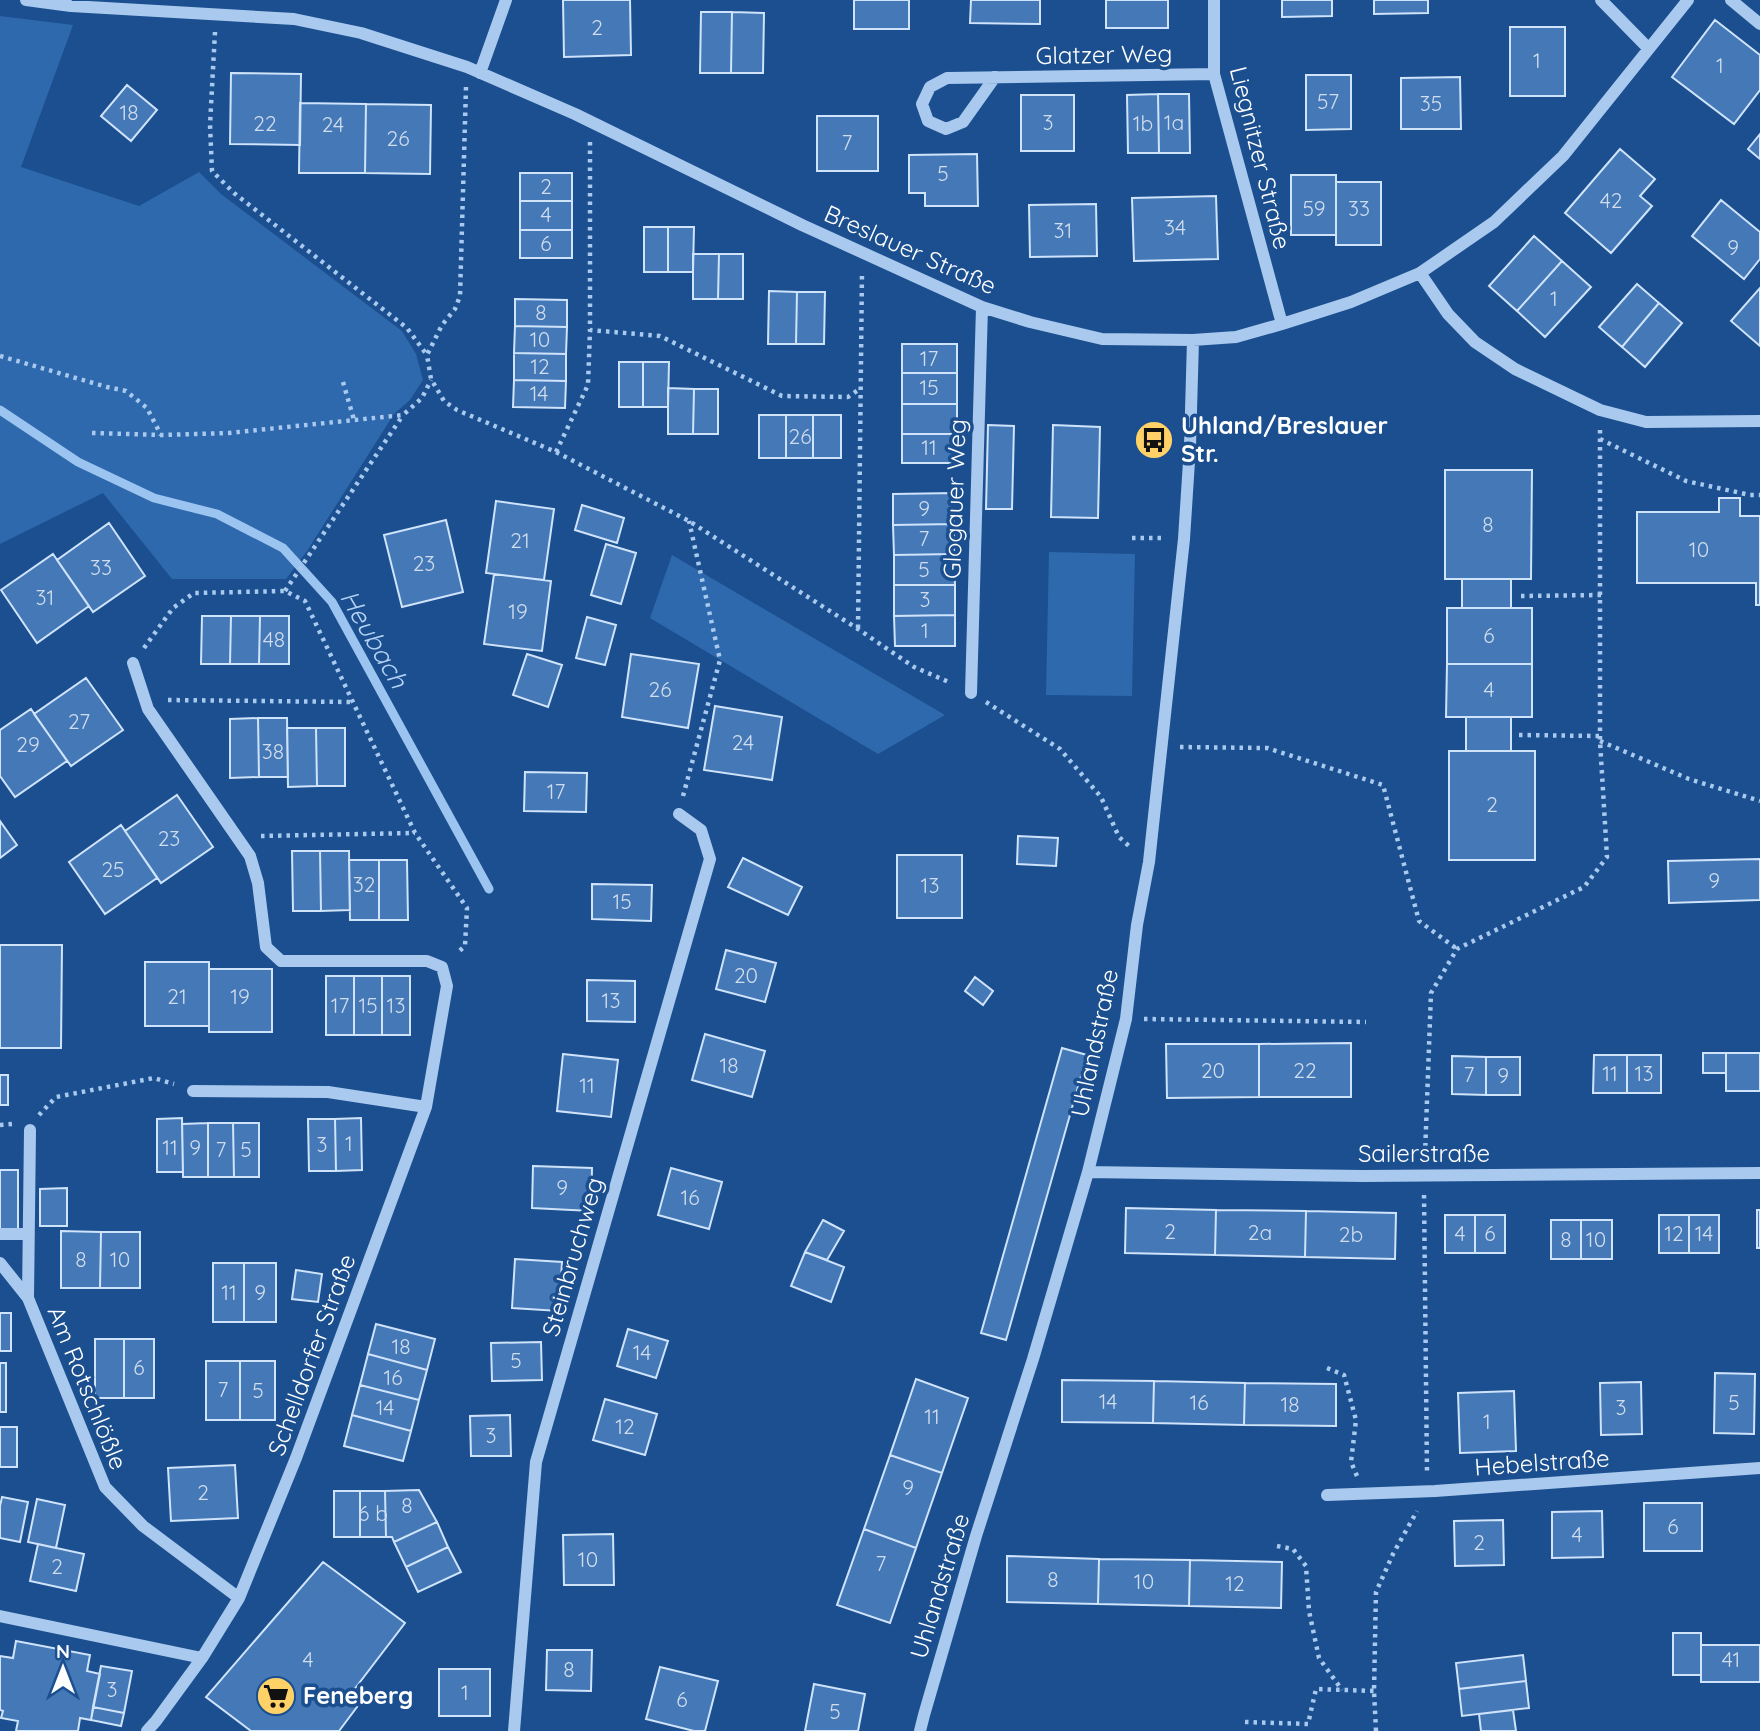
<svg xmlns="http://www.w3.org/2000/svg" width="1760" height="1731" font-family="Quicksand,sans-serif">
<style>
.green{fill:#2e69ad}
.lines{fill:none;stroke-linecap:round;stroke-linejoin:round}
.stream{stroke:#9cc4f0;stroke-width:9}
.building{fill:#4478b7;stroke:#cfe3fa;stroke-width:2}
.path{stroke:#a9c9ee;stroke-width:4.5;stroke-dasharray:3.5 5;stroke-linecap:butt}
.minor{stroke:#a9c9ee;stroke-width:12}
.labels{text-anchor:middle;stroke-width:7;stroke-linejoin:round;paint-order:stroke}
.number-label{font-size:21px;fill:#d0dded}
.street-label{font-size:24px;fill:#fff;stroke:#1b4f8f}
.poi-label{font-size:24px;font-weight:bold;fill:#fff;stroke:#1b4f8f;text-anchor:start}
.water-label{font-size:26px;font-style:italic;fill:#b5d3f5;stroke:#1b4f8f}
</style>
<rect width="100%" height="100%" fill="#1b4f8f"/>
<path class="green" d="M0 16 73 25 21 167 139 206 199 172 221 194 402 331 416 354 423 380 410 400 394 414 307 551 286 579H172L103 493 0 544Z
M1049 552 1135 554 1132 696 1046 695Z
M672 555 945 715 878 754 650 618Z"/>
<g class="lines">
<path class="stream" d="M0 410 78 462 154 498 217 514 283 548 332 602 489 889"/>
</g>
<path class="building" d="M563 0H630L631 55 564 57Z
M854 0H909V29H854Z
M971 0H1040V24L970 23Z
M1106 0H1168V28H1106Z
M1282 0H1332V16L1282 17Z
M1374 0H1428V13L1374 14Z
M701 12H732L731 73H700Z
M732 12 764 13 763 73H731Z
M1715 20 1760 55V90L1734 124 1672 77Z
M1510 27H1565V96H1510Z
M231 73 301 74 300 145 230 144Z
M1306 75H1351V129L1306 130Z
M1460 77 1461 129H1401V78Z
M127 85 157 110 131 141 101 116Z
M1158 94 1159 153H1128L1127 95Z
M1158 94H1189L1190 153H1159Z
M1021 95H1074V151H1021Z
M300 103 366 104 365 173H299Z
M366 104 431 105 430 174 365 173Z
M817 116H878V171H817Z
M1760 134V159L1748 149Z
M1620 149 1655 179 1640 196 1652 206 1611 253 1565 213Z
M977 154 978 206H925V193H909V155Z
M520 173H572V201H520Z
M1291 175H1336V235H1291Z
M1336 182H1381V245H1336Z
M1216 196 1218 259 1134 261 1132 198Z
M1721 200 1760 232V259L1744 279 1692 236Z
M520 201H572V230H520Z
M1096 204 1097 256 1030 257 1029 205Z
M644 227H668V272H644Z
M668 227H694L693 272H668Z
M520 230H572V258H520Z
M1534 236 1562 261 1517 311 1489 286Z
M693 254H719L718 299H693Z
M719 254H743V299H718Z
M1562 261 1591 287 1545 337 1517 311Z
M1637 284 1659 303 1622 347 1599 327Z
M1760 288V346L1731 321Z
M769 291 797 292 796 344H768Z
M797 292H825L824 344H796Z
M515 299 567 300V327L515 326Z
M1659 303 1682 323 1645 367 1622 347Z
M515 326 567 327 566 354 514 353Z
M902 344H957V373H902Z
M514 353 566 354V381L514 380Z
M619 362H643V407H619Z
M643 362H669L668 407H643Z
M902 373H957V404H902Z
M514 380 566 381 565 408 513 407Z
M668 388 694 389 693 434H668Z
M694 389H718V434H693Z
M902 404H957V434H902Z
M759 415H786V458H759Z
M786 415H813V458H786Z
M813 415H841V458H813Z
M988 425 1014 426 1012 509H986Z
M1053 425 1100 427 1098 518 1051 517Z
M902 434H957V463H902Z
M1445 470H1532L1531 579H1445Z
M954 493V524L893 525V494Z
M1719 498H1740V516H1760V605H1756V583H1637V512H1719Z
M496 501 554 509 544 580 486 573Z
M582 505 624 518 617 543 575 530Z
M446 520 463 592 402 607 384 535Z
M109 523 145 576 93 612 57 560Z
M954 524V554L894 555 893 525Z
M606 544 636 553 621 604 591 595Z
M53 554 89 606 37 643 1 590Z
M954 554 955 585H894V555Z
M494 574 551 581 542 651 484 644Z
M1462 579H1511V608H1462Z
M894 585H955V615L894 616Z
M1447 608H1532V664H1447Z
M955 615V646H895L894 616Z
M202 616H231L230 664H201Z
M231 616H260L259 664H230Z
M260 616H289V664H259Z
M587 617 616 625 605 665 576 658Z
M527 654 562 665 548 707 513 695Z
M631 654 699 664 688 728 622 717Z
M1447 664H1532V717H1446Z
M86 678 123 730 71 766 34 714Z
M715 706 782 717 772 780 704 770Z
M31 709 67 761 15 797 0 776V730Z
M1466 717H1511V751H1466Z
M258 718H287L288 777H259Z
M258 718 259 777 230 778V719Z
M287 728H316L317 786 288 787Z
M316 728H345V786H317Z
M1449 751H1535V860H1449Z
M525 772 587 773 586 812 524 811Z
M177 795 213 847 161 883 125 831Z
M0 821 17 845 0 858Z
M121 825 157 878 105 914 69 862Z
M1018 836 1058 838 1056 866 1017 864Z
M292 851H320L321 911H293Z
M320 851H349L350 910 321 911Z
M897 855H962V918H897Z
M743 858 802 887 788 915 728 887Z
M1760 859V900L1669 903 1668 861Z
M349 860H379V920H350Z
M379 860H407L408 920H379Z
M592 884 652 885 651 921 592 919Z
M0 945H62L61 1048H0Z
M726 950 776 963 765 1002 716 989Z
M145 962H209V1026H145Z
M209 969H272V1032H209Z
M326 976H354V1035H326Z
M354 976H382V1035H354Z
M382 976H410V1035H382Z
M975 977 993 991 983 1005 965 991Z
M587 980 635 981V1022L587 1021Z
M705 1034 765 1051 752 1097 692 1080Z
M1351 1043V1097H1259V1044Z
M1166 1044H1259V1097L1167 1098Z
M1062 1048 1087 1055 1006 1340 981 1333Z
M1703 1053H1726V1073H1703Z
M1726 1053H1760V1091H1726Z
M563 1054 618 1060 611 1117 557 1111Z
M1594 1055H1627V1093H1593Z
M1627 1055H1661V1093H1627Z
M1452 1056 1486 1057V1095L1452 1094Z
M1486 1057H1520V1095H1486Z
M0 1075H8V1105H0Z
M182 1118 183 1172H157V1119Z
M361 1118 362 1170 336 1171 335 1119Z
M308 1119H335L336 1171H309Z
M208 1123V1177H183L182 1124Z
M208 1123H233L234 1177H208Z
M233 1123H259V1177H234Z
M533 1166 592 1168 591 1211 532 1208Z
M671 1168 722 1182 709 1229 658 1215Z
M0 1170H18V1234H0Z
M67 1188V1226H40V1189Z
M1126 1208 1216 1210 1215 1255 1125 1253Z
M1216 1210 1306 1211 1305 1257 1215 1255Z
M1757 1210H1760V1248H1757Z
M1306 1211 1396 1213 1395 1259 1305 1257Z
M1445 1215H1475V1253H1445Z
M1475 1215H1505V1253H1475Z
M1659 1215H1689V1253H1659Z
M1689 1215H1719V1253H1689Z
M823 1220 844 1231 827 1260 805 1252Z
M1551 1220H1581V1259H1551Z
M1581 1220H1612V1259H1581Z
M61 1231 101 1232 100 1288H61Z
M101 1232H140V1288H100Z
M805 1252 844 1267 831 1302 791 1286Z
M515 1259 562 1262 559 1311 512 1308Z
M213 1263H244V1322H213Z
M244 1263H276V1322H244Z
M296 1270 322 1274 318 1302 292 1299Z
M0 1313H11V1351H0Z
M376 1324 435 1339 427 1370 368 1354Z
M628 1329 668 1341 656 1378 617 1366Z
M95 1339H124V1398H95Z
M124 1339H154V1398H124Z
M541 1342 542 1380 492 1381 491 1343Z
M368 1354 427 1370 419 1400 360 1385Z
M206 1361H240V1420H206Z
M240 1361H275V1420H240Z
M0 1363H6V1412H0Z
M1715 1373 1755 1374 1754 1434 1714 1433Z
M916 1379 968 1398 942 1473 890 1455Z
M1062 1380 1154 1381 1153 1423 1062 1422Z
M1154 1381 1245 1383 1244 1425 1153 1423Z
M1641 1382 1642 1434 1601 1435 1600 1383Z
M1245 1383 1336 1384V1426L1244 1425Z
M360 1385 419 1400 411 1431 352 1415Z
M1514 1391 1516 1451 1460 1453 1458 1393Z
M605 1399 657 1414 645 1455 593 1440Z
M352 1415 411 1431 403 1461 344 1446Z
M510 1415 511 1456H471L470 1416Z
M0 1427H17V1467H0Z
M890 1455 942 1473 916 1548 864 1529Z
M235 1465 238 1518 171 1521 168 1468Z
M419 1490 437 1522 394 1542 392 1537H386L385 1491Z
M334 1491H360V1537H334Z
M360 1491H385L386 1537H360Z
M2 1497 28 1502 20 1542 0 1538V1506Z
M37 1499 65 1505 56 1548 28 1542Z
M1644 1503H1702V1551H1644Z
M1602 1511 1603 1557 1552 1558V1512Z
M1503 1520 1504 1565 1455 1566 1454 1521Z
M437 1522 448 1547 406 1567 394 1542Z
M864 1529 916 1548 890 1623 837 1605Z
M613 1534 614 1585H564L563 1535Z
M38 1544 84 1554 76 1591 30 1581Z
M448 1547 461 1572 418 1592 406 1567Z
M1007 1556 1099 1559 1098 1604 1007 1602Z
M1099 1559 1190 1560 1189 1606 1098 1604Z
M1190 1560 1282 1562 1281 1608 1189 1606Z
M323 1562 405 1623 347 1699 357 1707 339 1731H251L206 1697Z
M1673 1633H1701V1675H1673Z
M16 1641 90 1655 87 1671 100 1674 91 1720 80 1718 78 1731H16L18 1721 1 1718 3 1711 0 1710V1656L13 1658Z
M1701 1645H1760V1682H1701Z
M547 1650H592L591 1691 546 1690Z
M1523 1655 1526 1681 1459 1689 1456 1663Z
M101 1666 132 1671 124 1713 93 1707Z
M660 1667 718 1681 705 1731H694L646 1719Z
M439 1669H490V1716H439Z
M1526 1681 1529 1708 1462 1716 1459 1689Z
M814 1684 865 1694 858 1731H805Z
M93 1707 124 1713 121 1726 91 1720Z
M1513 1710 1516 1731H1481L1479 1714Z"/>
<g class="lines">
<path class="path" d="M215 32 210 125 212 171 234 193 407 328 427 355
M466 87 460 296 455 309 442 325 427 355 431 379 444 401 457 410 556 452 689 521 858 629 914 667 951 683
M590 142V330L660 336 782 396 848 397 861 388
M0 356 107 387 126 391 147 408 161 435
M343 382 354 420
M92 433 161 435 229 433 403 415 422 398 431 380
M1600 439 1686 481 1750 495H1760
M556 452 588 385 590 330
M1132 538H1165
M285 591 403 415
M1521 596 1601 595
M858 628 862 272
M144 648 173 608 194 593 285 591 305 601 415 833 467 908 465 946 457 953
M168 700 351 702
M986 702 1060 749 1101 797 1119 837 1129 846
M1519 735 1600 736
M1600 741 1689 779 1760 801
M1180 747 1267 748 1383 785 1419 921 1457 949
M683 796 720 660 689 521
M261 836 415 833
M1144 1019 1366 1022
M39 1115 56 1097 154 1078 174 1084
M0 1125 13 1124
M1425 1155 1431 993 1457 949 1584 887 1607 857 1600 741V428
M1424 1195 1427 1473
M1327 1368 1344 1375 1356 1420 1351 1462 1357 1476
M1277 1546 1293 1549 1306 1566 1309 1611 1319 1658 1342 1690
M1245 1722 1308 1724 1316 1689 1374 1691
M1376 1731 1374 1691 1376 1592 1393 1554 1417 1511"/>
<path class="minor" d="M26 0 71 6 294 19 361 33 467 67 575 114 802 225 982 307 1030 322 1102 339 1193 340 1236 337 1282 324 1351 302 1420 273 1494 222 1563 156 1688 0
M1214 0V74L1282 324
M1601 0 1648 48
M1731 0 1760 24
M480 73 506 0
M995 77 963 122 946 129 928 121 922 104 930 87 947 78 1214 74
M1420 273 1448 314 1475 342 1515 369 1600 410 1646 422 1760 421
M133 663 148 709 250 856 258 883 266 947 281 961H427L442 967 447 986 426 1107 296 1458 239 1598 202 1658 156 1721 147 1731
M971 693 982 307
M193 1091 328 1092 426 1107
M30 1130 28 1298 105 1487 143 1526 239 1598
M1088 1172 1363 1176 1760 1173
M0 1234H28
M0 1263 28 1298
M1327 1495 1435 1491 1760 1468
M0 1616 202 1658
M514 1731 536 1462 710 859 701 830 679 814
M920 1731 924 1715 976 1536 1033 1359 1088 1172 1126 1019 1137 925 1149 862 1184 539 1190 446 1193 340"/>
</g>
<defs>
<g id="bus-disc" transform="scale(2.0125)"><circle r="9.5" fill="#ffd166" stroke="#1b4f8f"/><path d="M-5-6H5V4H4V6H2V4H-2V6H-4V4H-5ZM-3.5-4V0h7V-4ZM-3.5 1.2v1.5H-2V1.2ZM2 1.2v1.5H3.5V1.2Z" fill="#111"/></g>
<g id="supermarket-disc" transform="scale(2.0125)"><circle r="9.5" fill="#ffd166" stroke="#1b4f8f"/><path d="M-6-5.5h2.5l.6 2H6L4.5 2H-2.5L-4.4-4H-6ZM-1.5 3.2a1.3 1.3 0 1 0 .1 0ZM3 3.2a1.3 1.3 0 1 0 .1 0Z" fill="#111"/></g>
</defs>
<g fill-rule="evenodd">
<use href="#bus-disc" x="1154" y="440"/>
<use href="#supermarket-disc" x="276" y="1696"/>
</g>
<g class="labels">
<g class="number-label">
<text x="597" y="35">2</text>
<text x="1537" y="68">1</text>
<text x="1720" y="73">1</text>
<text x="1328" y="109">57</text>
<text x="1431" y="111">35</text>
<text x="129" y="120">18</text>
<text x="1048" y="130">3</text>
<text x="1174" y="130">1a</text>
<text x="265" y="131">22</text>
<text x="1143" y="131">1b</text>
<text x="333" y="132">24</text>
<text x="398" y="146">26</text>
<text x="847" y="150">7</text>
<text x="943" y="181">5</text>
<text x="546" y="194">2</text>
<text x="1611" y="208">42</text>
<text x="1314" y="216">59</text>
<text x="1359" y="216">33</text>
<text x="546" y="222">4</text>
<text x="1175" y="235">34</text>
<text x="1063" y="238">31</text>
<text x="546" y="251">6</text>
<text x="1733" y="255">9</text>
<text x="1554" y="306">1</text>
<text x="541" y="320">8</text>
<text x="540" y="347">10</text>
<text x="929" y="366">17</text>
<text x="540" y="374">12</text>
<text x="929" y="395">15</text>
<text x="539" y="401">14</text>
<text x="800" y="444">26</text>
<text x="929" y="455">11</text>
<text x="924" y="516">9</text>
<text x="1488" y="532">8</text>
<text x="924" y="546">7</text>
<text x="520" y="548">21</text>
<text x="1699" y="557">10</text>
<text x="424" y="571">23</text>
<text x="101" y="575">33</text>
<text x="924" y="577">5</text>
<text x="45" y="605">31</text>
<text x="925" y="607">3</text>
<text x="518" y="619">19</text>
<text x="925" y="638">1</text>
<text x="1489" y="643">6</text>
<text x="274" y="647">48</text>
<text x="660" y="697">26</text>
<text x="1489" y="697">4</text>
<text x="79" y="729">27</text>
<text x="743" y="750">24</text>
<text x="28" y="752">29</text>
<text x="273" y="759">38</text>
<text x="556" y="799">17</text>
<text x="1492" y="812">2</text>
<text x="169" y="846">23</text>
<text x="113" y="877">25</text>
<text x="1714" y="888">9</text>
<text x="364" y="892">32</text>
<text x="930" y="893">13</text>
<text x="622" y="909">15</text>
<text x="746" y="983">20</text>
<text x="177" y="1004">21</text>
<text x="240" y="1004">19</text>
<text x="611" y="1008">13</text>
<text x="340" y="1013">17</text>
<text x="368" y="1013">15</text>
<text x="396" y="1013">13</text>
<text x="729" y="1073">18</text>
<text x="1213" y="1078">20</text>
<text x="1305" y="1078">22</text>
<text x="1610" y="1081">11</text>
<text x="1644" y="1081">13</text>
<text x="1469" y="1082">7</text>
<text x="1503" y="1083">9</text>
<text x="587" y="1093">11</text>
<text x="349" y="1151">1</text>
<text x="322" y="1152">3</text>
<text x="170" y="1155">11</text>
<text x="195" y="1155">9</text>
<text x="221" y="1157">7</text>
<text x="246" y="1157">5</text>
<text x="562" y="1195">9</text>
<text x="690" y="1205">16</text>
<text x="1170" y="1239">2</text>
<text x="1260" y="1240">2a</text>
<text x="1460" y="1241">4</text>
<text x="1490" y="1241">6</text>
<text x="1674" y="1241">12</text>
<text x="1704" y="1241">14</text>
<text x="1351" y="1242">2b</text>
<text x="1566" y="1247">8</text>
<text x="1596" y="1247">10</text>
<text x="81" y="1267">8</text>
<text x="120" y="1267">10</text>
<text x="229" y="1300">11</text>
<text x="260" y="1300">9</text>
<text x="401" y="1354">18</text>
<text x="642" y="1360">14</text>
<text x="516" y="1368">5</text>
<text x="139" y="1375">6</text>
<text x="393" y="1385">16</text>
<text x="223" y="1397">7</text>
<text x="258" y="1398">5</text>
<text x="1108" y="1409">14</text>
<text x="1199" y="1410">16</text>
<text x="1734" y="1410">5</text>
<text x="1290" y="1412">18</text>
<text x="385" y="1415">14</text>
<text x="1621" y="1415">3</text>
<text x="932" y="1424">11</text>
<text x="1487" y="1429">1</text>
<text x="625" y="1434">12</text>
<text x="491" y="1443">3</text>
<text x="908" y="1495">9</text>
<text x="203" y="1500">2</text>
<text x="407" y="1513">8</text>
<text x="373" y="1521">6 b</text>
<text x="1673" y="1534">6</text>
<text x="1577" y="1542">4</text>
<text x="1479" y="1550">2</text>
<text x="588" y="1567">10</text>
<text x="881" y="1571">7</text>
<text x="57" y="1574">2</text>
<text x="1053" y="1587">8</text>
<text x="1144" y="1589">10</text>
<text x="1235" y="1591">12</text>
<text x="308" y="1667">4</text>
<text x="1731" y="1667">41</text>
<text x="569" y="1677">8</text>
<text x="112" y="1697">3</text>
<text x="465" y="1700">1</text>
<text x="682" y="1707">6</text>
<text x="835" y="1719">5</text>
</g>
<g class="street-label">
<text transform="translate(1104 55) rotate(-1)" y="8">Glatzer Weg</text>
<text transform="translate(1260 158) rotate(76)" y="8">Liegnitzer Straße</text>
<text transform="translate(910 250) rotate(24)" y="8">Breslauer Straße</text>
<text transform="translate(955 499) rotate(-88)" y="8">Glogauer Weg</text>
<text transform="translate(1095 1043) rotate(-78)" y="8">Uhlandstraße</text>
<text x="1424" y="1162">Sailerstraße</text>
<text transform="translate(573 1257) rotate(-74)" y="8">Steinbruchweg</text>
<text transform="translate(312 1355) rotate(-70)" y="8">Schelldorfer Straße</text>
<text transform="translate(87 1388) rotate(68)" y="8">Am Rotschlößle</text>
<text transform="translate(1542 1463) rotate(-4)" y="8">Hebelstraße</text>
<text transform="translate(940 1586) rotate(-73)" y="8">Uhlandstraße</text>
</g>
<g class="poi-label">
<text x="1181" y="434">Uhland/Breslauer<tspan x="1181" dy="28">Str.</tspan></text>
<text x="303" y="1704">Feneberg</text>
</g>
<g class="water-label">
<text transform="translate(374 639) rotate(60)" y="9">Heubach</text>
</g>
</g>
<g transform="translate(63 1668)" stroke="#1b4f8f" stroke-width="5" paint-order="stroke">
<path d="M0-5L12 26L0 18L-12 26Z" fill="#ffffff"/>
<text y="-10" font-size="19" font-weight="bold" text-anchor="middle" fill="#ffffff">N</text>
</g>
</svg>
